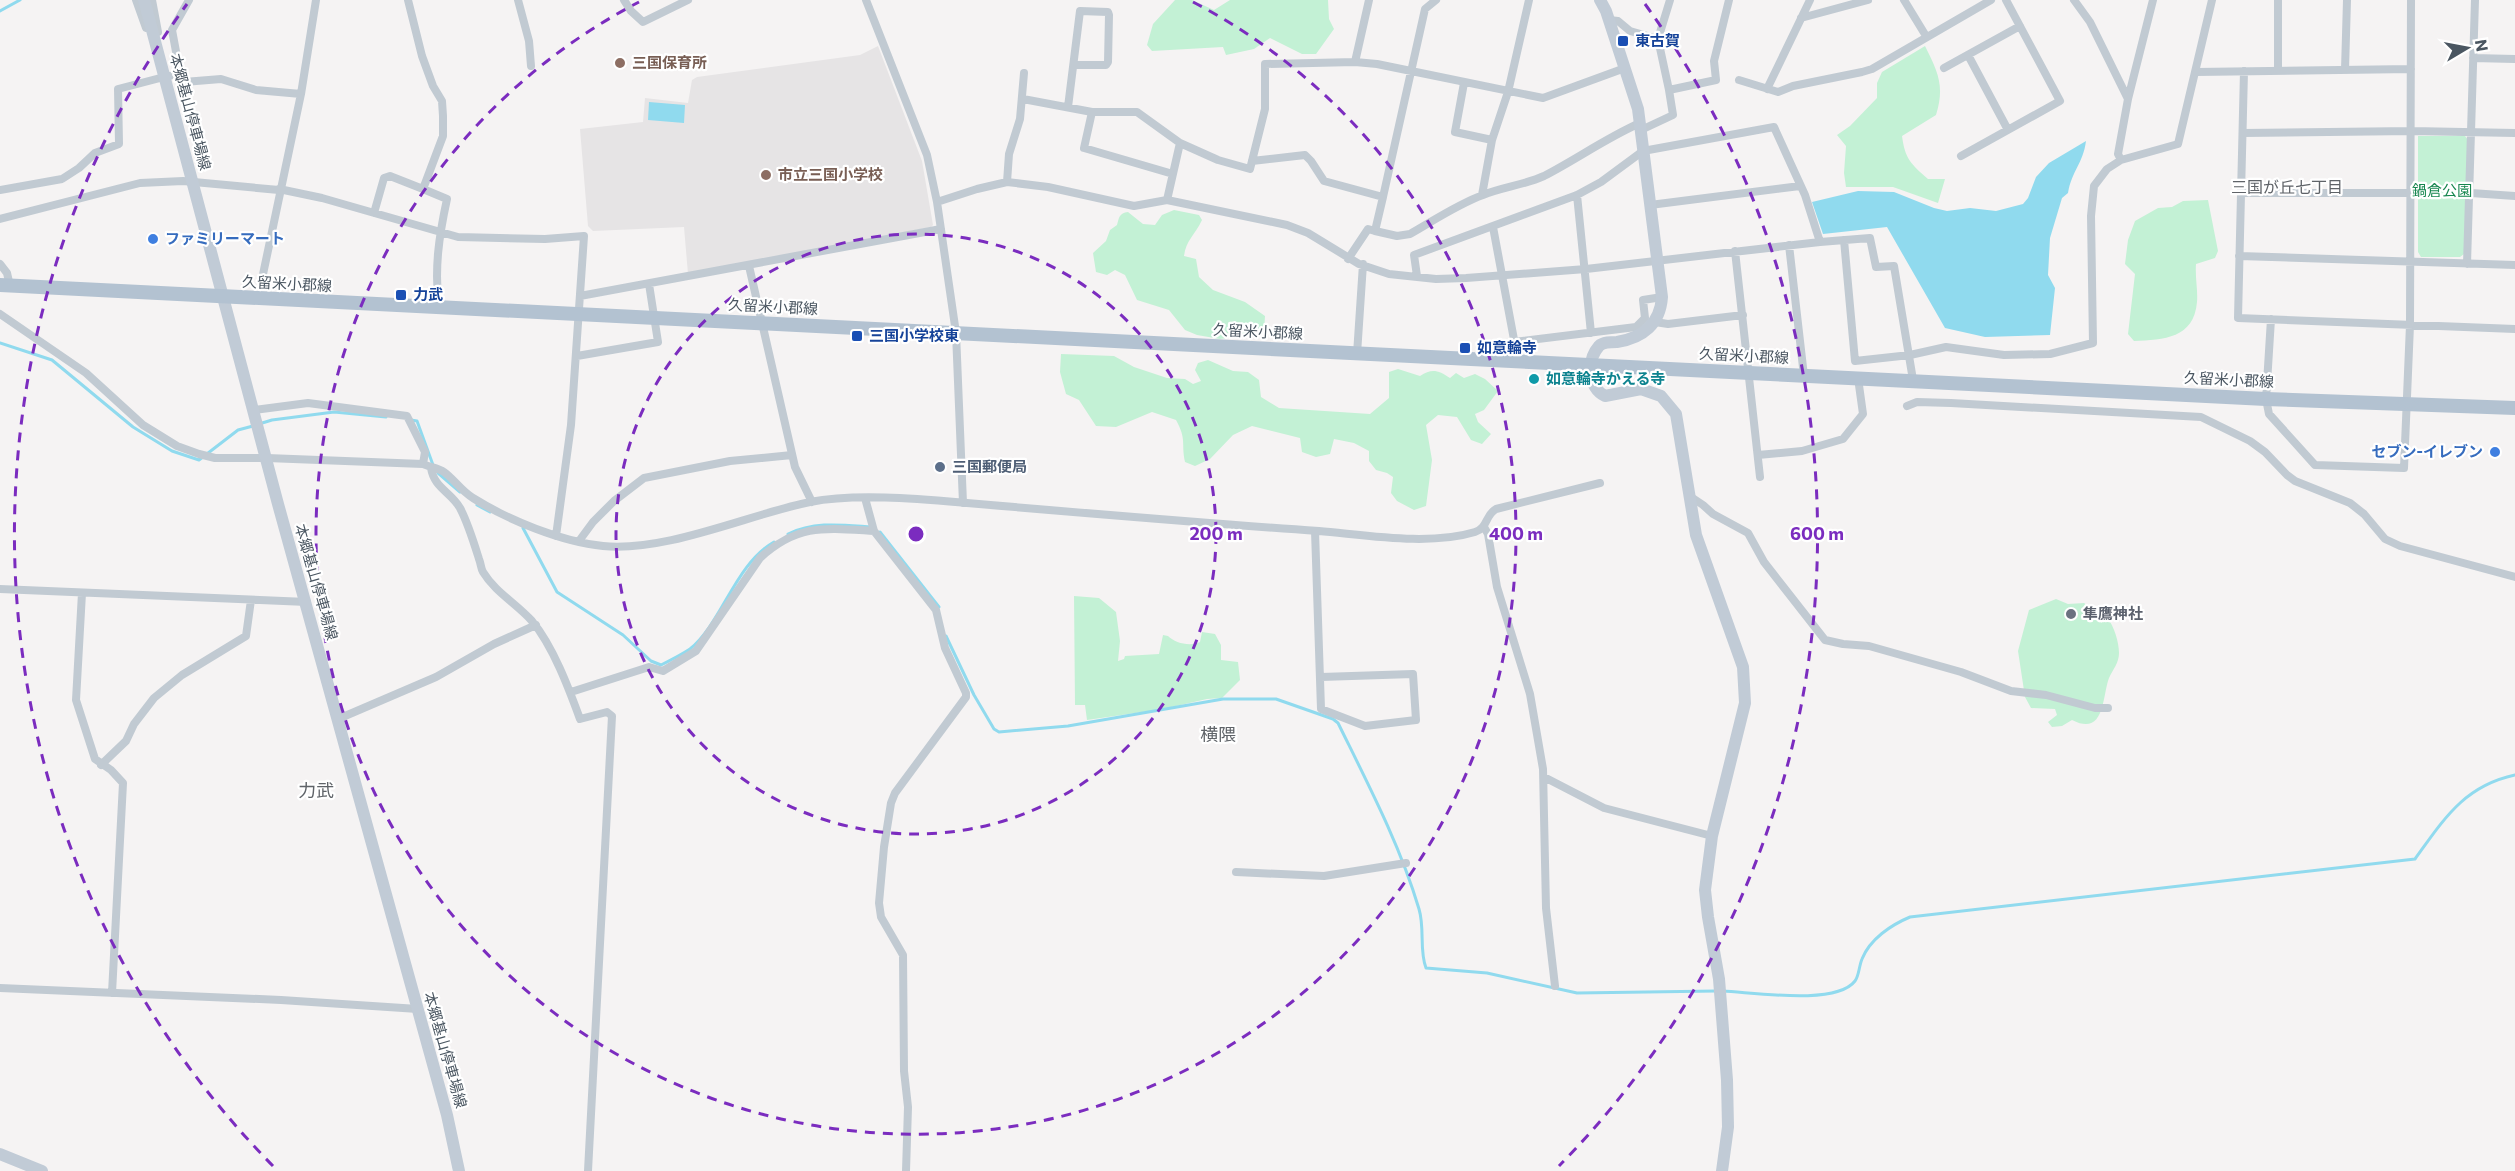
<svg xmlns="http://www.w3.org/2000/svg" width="2515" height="1171" font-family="Commissioner,'Noto Sans JP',sans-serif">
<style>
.education{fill:#e6e4e5}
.green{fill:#c3f1d5}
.water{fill:#90daee}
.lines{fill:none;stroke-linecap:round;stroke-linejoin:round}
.stream{stroke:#90daee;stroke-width:3}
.street{stroke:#c1cad2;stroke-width:8}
.secondary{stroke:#c1cbd6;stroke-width:12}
.primary{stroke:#b3c2d1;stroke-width:14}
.ring{fill:none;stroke:#7b2cbf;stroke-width:3;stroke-dasharray:10 8}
.transit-dot{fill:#1a4fb4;stroke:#fff;stroke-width:2}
.education-dot{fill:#8d6e63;stroke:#fff;stroke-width:2}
.shop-dot{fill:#3f7fe0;stroke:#fff;stroke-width:2}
.culture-dot{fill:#0f9aa8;stroke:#fff;stroke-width:2}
.service-dot{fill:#5c6f8a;stroke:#fff;stroke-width:2}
.worship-dot{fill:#6b7280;stroke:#fff;stroke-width:2}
.labels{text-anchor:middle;stroke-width:4.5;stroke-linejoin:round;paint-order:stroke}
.transit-label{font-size:15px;font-weight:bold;fill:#164399;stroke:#fff;text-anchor:start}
.education-label{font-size:15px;font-weight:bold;fill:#785e54;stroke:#fff;text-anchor:start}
.street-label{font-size:15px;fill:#4a5661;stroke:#fff}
.park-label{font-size:15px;fill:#17864f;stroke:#fff}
.shop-label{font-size:15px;font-weight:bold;fill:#366cbe;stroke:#fff;text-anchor:start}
.culture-label{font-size:15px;font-weight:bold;fill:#0d838f;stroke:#fff;text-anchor:start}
.service-label{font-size:15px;font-weight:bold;fill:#4e5e75;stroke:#fff;text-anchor:start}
.worship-label{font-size:15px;font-weight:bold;fill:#5b616d;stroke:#fff;text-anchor:start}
.neighbourhood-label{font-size:16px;fill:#5f6368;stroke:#fff}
.quarter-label{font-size:18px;fill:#5f6368;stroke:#fff}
.centre{fill:#7b2cbf;stroke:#fff;stroke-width:3}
.ring-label{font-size:18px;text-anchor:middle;font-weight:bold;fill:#7b2cbf;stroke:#fff;stroke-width:4.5;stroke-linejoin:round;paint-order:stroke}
</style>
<rect width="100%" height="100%" fill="#f5f3f3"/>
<path class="education" d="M878 46 922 161 933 225 931 227 688 274 684 227 593 231 588 226 580 129 643 122 645 98 688 103 692 80 697 77 860 55Z"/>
<path class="green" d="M1175 0H1192L1214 10 1230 0H1328L1329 19 1334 29 1316 54H1302L1270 38 1254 49 1226 55 1223 47 1152 51 1147 45 1153 24Z
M1925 46C1938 72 1945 86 1936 115L1902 136C1905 159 1911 164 1928 179H1945L1938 203 1893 187H1846L1844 173 1846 146 1837 135 1850 126 1877 98V83L1882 72Z
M2418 136H2465L2468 140 2464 254 2460 257H2421L2418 252Z
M2208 200 2218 251 2215 258 2196 264C2195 278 2198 290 2197 302 2194 338 2164 340 2134 341L2128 334 2135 274 2125 264 2128 240 2135 221 2158 208 2172 207 2183 201Z
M1174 210 1199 215 1202 220C1195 235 1186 240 1184 256L1196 259 1199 277 1213 290 1245 302 1265 316 1264 333 1220 339 1197 335 1185 330 1169 310 1137 300 1125 275 1115 270 1107 275 1096 272 1093 253 1106 241 1110 230 1117 225C1119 218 1119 213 1128 212L1143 224 1155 225 1162 215Z
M1061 354 1114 356 1134 367 1167 378 1185 379 1193 384 1201 381 1195 370 1198 363 1208 360 1233 371 1248 372 1259 380 1261 397 1279 408 1370 414 1389 398V372L1398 369 1420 376C1432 368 1438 370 1450 378L1456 373 1464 378 1475 374 1485 379 1498 391 1484 410 1475 414 1478 422 1491 434 1482 444 1471 440 1457 417 1438 415 1426 425 1432 460 1426 506 1414 510 1397 501 1391 493 1393 477 1387 473 1376 470 1369 461V451L1354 443 1334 439 1330 454 1316 457 1302 452 1300 438 1252 426 1233 435 1210 459 1195 466 1185 462C1181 443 1187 440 1176 420L1152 412 1116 427 1096 426 1079 400 1066 394 1060 372Z
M1074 596 1099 598 1116 612 1120 641 1118 661 1124 659 1125 656 1159 654 1163 635 1168 636C1175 643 1190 647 1200 642L1202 632 1215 634 1221 645V660L1238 662 1240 680 1222 698 1207 699 1163 709 1087 720 1085 705H1075Z
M2056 599 2068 604 2084 603C2090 608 2102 611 2107 617 2114 626 2119 642 2119 653 2119 663 2113 669 2109 678 2102 697 2105 737 2072 720L2062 726 2052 727 2048 722 2057 715 2055 709 2031 708 2025 697 2018 651 2029 610Z"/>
<path class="water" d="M649 102 685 105 684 123 648 120Z
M2086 141C2083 164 2072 170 2068 193L2062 198 2050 238 2048 275 2055 288 2050 335 1985 337 1945 328 1887 227 1823 234 1812 202 1858 191 1894 192 1934 208 1947 211 1970 208 1996 211 2023 204 2028 198 2036 177 2049 163Z"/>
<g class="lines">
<path class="stream" d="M0 11 20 0
M0 343 52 360 133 427 172 451 199 460 238 430 253 426
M411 420 417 421 433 465
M259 424 272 420 334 412 386 417
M438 473 460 492
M477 505 490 512
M523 528 557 592 623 635 651 661 661 665C671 660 681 655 690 649 722 623 735 564 774 542
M880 532 939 607
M788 534C815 521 842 525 872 527
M946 636 974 695 994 729 999 732 1068 726 1223 699H1276L1333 719 1338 723C1368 784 1400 845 1419 909 1425 929 1419 950 1426 968L1487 973 1577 993 1716 991
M1723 991C1751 992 1836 1006 1855 981 1859 976 1859 966 1862 959 1870 939 1891 925 1910 917L2415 859C2444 819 2464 786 2515 775"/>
<path class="street" d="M136 0 146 28
M152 0 158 32
M518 0 529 41 531 66
M624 0 631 11 643 22 688 0
M866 0 927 155 937 202 956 333 963 503
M1904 0 1926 36
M2074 0 2090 22 2128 99 2118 154 2121 160
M1801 18 1868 0
M1609 20 1618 21 1630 31 1658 39 1670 0
M1658 39 1669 90
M1968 55 2008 130
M2473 58 2515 59
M1355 62 1369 0
M1944 68 2020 26
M2345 70 2347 0
M2244 71 2238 318 2515 329
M2278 71V0
M2196 72 2411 69
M180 73 184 82 221 79 256 90 301 94
M166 77 180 73 172 30 189 0
M1739 80 1778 92 1793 86 1862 72 1872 69 1991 0
M1464 83 1455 132 1492 140
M1767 89 1810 0
M1023 99 1092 112H1137L1180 143 1218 160 1250 169 1265 109V64L1355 62 1377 64 1543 98 1625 68
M2128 99 2153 0
M1068 107 1080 11 1108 12 1109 15 1108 62 1106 65H1074
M1092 112 1084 148 1173 174
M1641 130 1673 115 1669 90 1716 80 1714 61 1729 0
M2243 133 2412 131 2515 133
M1961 156 2060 101 2006 0
M1252 161 1305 155 1311 161 1324 181 1383 197 1425 9 1436 0
M1007 182 1009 154 1020 119 1024 73
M279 189 322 198 458 237 545 239 584 236 571 425 556 536
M423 189 447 199C439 236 434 269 439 307
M0 190 62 179 79 168 95 153 119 144 118 89 164 77
M2241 193H2411
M2471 193 2515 196
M1482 195 1492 140 1508 92 1529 0
M1577 195 1591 333
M1167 200 1180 143
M937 202 977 189 1007 182 1048 187 1134 206 1167 200 1287 225 1308 233 1359 264 1389 274 1436 279 1466 278 1586 269 1820 242
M1650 205 1800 186
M374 213 384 178 390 176 423 189 443 136V116L442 101 433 86 422 56 408 0
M0 219 140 183 183 181 279 190
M1493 227 1518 361
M1375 231 1397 236 1410 234C1433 221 1458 204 1483 195 1503 187 1524 185 1544 176 1577 159 1606 138 1640 123
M1844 240 1855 361 1910 355 1946 347 2004 355 2050 354 2093 343 2091 216 2094 186 2107 169 2121 160 2178 144 2212 0
M1789 245 1804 376
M1735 251 1760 477
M2239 256 2515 265
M1348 259 1368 229 1375 231 1383 197
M0 264 7 273 10 286
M2467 264 2475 0
M749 266 795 467 812 502
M1417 276 1414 255 1577 195 1601 182 1643 151 1774 127 1805 195 1820 242 1870 238 1876 267 1894 266 1913 380
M262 279 301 94 316 0
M580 296 941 229
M0 314 86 373 143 425 177 446 199 454 215 458H267L423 464C429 467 438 468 444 472 454 479 461 491 473 498 508 520 562 542 603 546 667 552 747 515 810 502 856 493 920 499 967 503 1084 513 1201 523 1319 531 1366 535 1429 546 1475 532 1488 528 1485 515 1496 509L1600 483
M2271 319 2266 399 2269 414 2315 465 2404 468 2410 325 2411 0
M1655 322 1668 324 1743 315
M1514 342 1636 327 1645 318 1643 300 1662 297
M1357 354 1363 264
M577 356 658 342 649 284
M1907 406 1917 402 1951 403 2201 417 2250 441 2265 452 2287 475 2295 481 2350 503 2364 514 2385 539 2400 546 2515 577
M254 410 308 403 407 416 425 452 423 464
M1758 455 1802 451 1843 439 1863 414 1858 378
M431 468C434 488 451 492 460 508 468 523 474 543 479 559 481 564 481 569 483 572 495 592 517 604 532 621 553 646 569 689 580 719L607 712 612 716 588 1171
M1691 497 1703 505 1713 514 1748 533 1764 562 1825 640 1843 644 1869 646 1961 672 2011 691 2046 695 2095 708H2108
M865 498 874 531 936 610 945 648 966 693V697L895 793 891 803 884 847 879 903 881 917 903 955 904 1071 908 1107 906 1171
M1484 527 1488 534 1497 587 1530 694 1543 769 1546 908 1555 986
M1315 531 1321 709 1365 726 1416 720 1413 674 1321 677
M579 541 593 522 614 501 644 478 730 461 792 455
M0 589 307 602
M82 593 76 700 95 759 111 770 123 783 112 993
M571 692 649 667 663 671 696 651 760 558C798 523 827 528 874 531
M338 719 436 677 494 644 536 625
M101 765 126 741 134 724 154 698 182 675 246 636 251 600
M1544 777 1604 808 1712 836
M1236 872 1324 876 1406 863
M0 988 281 1000 418 1009"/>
<path class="secondary" d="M144 0 278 504 447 1115 459 1171
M1600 0 1606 11 1638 109 1662 297C1660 324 1643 338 1617 342 1611 342 1603 342 1599 346 1586 361 1588 387 1605 396L1641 389 1661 396 1676 414 1696 535 1743 667 1745 703 1712 836 1705 890 1708 917 1719 979 1727 1080 1728 1127 1722 1171
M0 1154 42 1171"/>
<path class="primary" d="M0 285 2266 399 2515 408"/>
</g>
<g class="ring">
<circle cx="916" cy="534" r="300"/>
<path d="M1193 2A600 600 0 1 1 639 2"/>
<path d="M273 1166A901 901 0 0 1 187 4M1645 4A901 901 0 0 1 1559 1166"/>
</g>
<g class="transit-dot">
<rect x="1617" y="35" width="12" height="12" rx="3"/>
<rect x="395" y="289" width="12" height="12" rx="3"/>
<rect x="851" y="330" width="12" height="12" rx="3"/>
<rect x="1459" y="342" width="12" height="12" rx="3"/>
</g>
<g class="education-dot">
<circle cx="620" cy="63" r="6"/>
<circle cx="766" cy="175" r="6"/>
</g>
<g class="shop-dot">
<circle cx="153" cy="239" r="6"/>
<circle cx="2495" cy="452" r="6"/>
</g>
<circle class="culture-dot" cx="1534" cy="379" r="6"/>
<circle class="service-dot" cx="940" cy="467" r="6"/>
<circle class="worship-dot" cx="2071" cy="614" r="6"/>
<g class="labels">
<g class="transit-label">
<text x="1635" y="46">東古賀</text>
<text x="413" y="300">力武</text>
<text x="869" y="341">三国小学校東</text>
<text x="1477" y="353">如意輪寺</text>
</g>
<g class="education-label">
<text x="632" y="68">三国保育所</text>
<text x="778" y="180">市立三国小学校</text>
</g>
<g class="street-label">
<text transform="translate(190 112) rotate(75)" y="5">本郷基山停車場線</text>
<text transform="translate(287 284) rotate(3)" y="5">久留米小郡線</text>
<text transform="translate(773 307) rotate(3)" y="5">久留米小郡線</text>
<text transform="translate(1258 332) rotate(3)" y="5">久留米小郡線</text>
<text transform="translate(1744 356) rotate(3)" y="5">久留米小郡線</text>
<text transform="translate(2229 380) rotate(3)" y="5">久留米小郡線</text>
<text transform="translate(316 582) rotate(74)" y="5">本郷基山停車場線</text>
<text transform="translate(445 1050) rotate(74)" y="5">本郷基山停車場線</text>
</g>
<g class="park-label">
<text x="2442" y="196">鍋倉公園</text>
</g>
<g class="shop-label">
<text x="165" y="244">ファミリーマート</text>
<text x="2483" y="457" text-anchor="end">セブン-イレブン</text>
</g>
<g class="culture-label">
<text x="1546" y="384">如意輪寺かえる寺</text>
</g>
<g class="service-label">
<text x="952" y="472">三国郵便局</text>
</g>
<g class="worship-label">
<text x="2083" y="619">隼鷹神社</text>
</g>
<g class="neighbourhood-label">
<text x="2287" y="193">三国が丘七丁目</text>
</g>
<g class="quarter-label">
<text x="1218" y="741">横隈</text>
<text x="316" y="797">力武</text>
</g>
</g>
<circle cx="916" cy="534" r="9" class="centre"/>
<g class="ring-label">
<text x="1216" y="540">200 m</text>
<text x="1516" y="540">400 m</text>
<text x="1817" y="540">600 m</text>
</g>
<g transform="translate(2467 48) rotate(80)" stroke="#ffffff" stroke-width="4.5" paint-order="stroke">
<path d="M0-4.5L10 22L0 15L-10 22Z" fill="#4a5661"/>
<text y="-9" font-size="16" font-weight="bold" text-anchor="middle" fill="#4a5661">N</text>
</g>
</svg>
